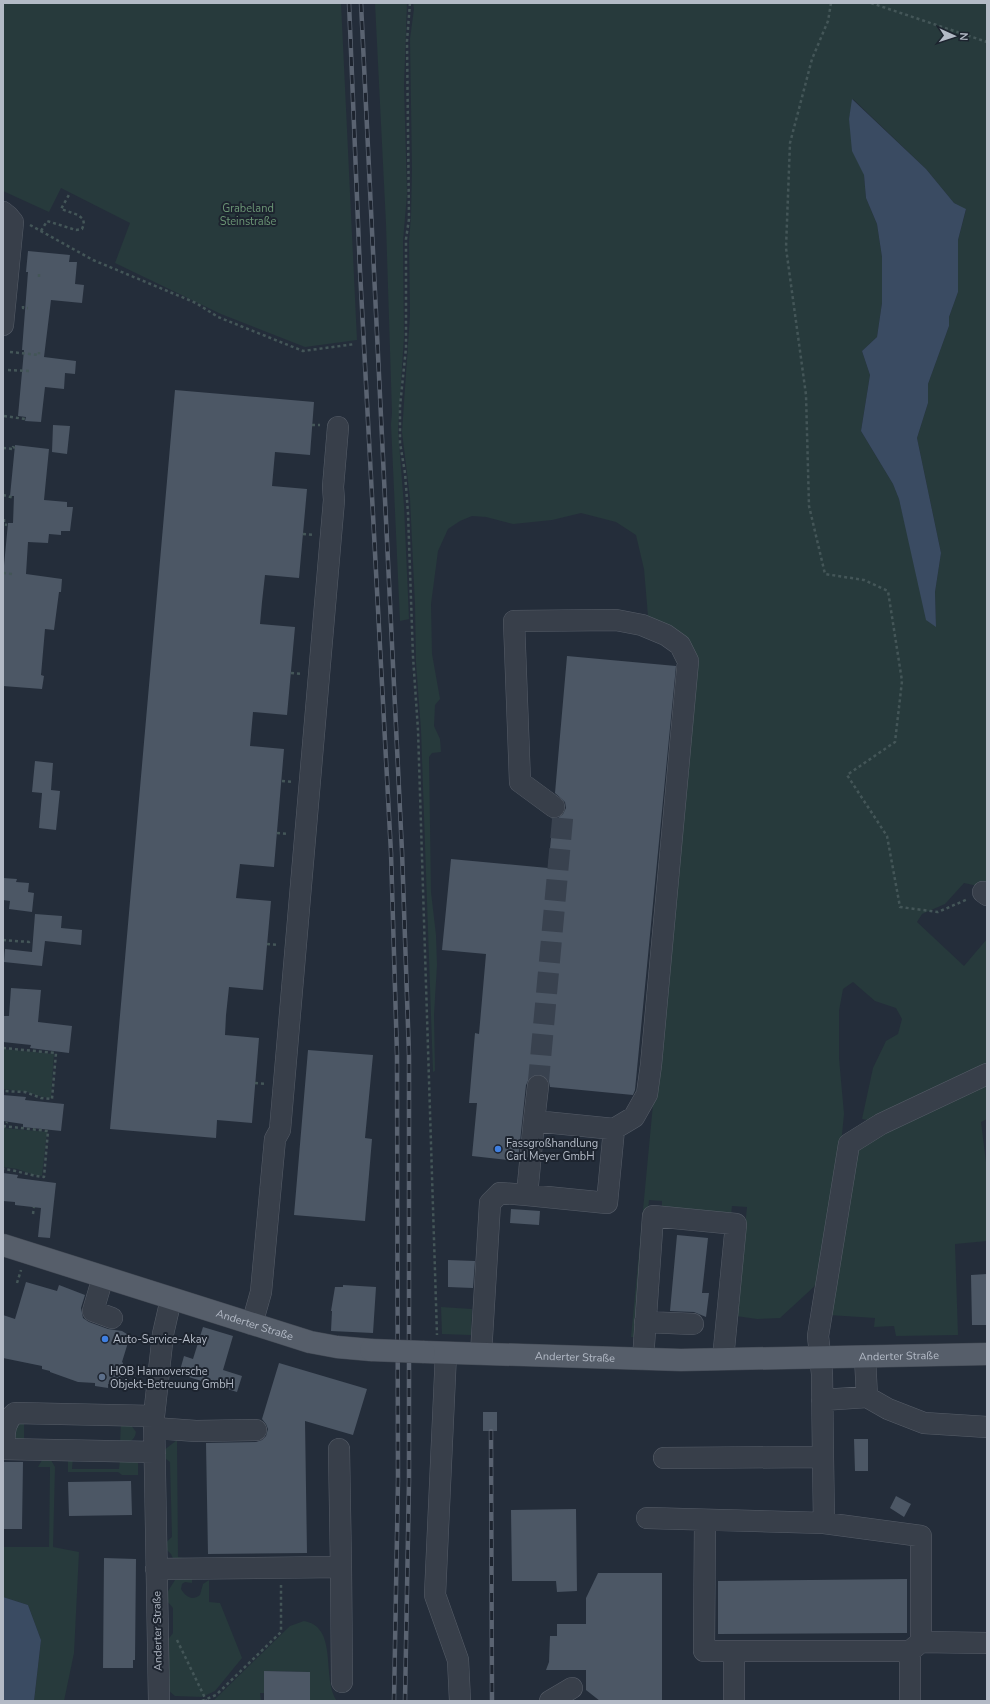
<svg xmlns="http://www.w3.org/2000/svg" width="990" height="1704" font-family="'Nunito Sans',sans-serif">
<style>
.green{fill:#273a3c;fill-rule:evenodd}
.water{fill:#3a4b62}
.building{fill:#4c5765}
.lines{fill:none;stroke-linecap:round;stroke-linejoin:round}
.minor-tunnel{stroke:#39424f;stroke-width:21;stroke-dasharray:21 10;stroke-linecap:butt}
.minor-casing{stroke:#565d68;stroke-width:22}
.major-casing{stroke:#414853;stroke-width:23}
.path{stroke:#445658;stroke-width:2.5;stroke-dasharray:3 3;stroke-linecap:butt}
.minor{stroke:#383f4a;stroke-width:21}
.major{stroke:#565e6a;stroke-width:22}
.rail-casing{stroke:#5a6371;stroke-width:4.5}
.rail{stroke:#1d242f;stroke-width:3;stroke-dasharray:9;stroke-linecap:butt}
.major-bridge-casing{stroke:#414853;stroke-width:23;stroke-linecap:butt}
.major-bridge{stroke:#565e6a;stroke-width:22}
.shop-dot{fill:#3f7fe0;stroke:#1d242f;stroke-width:1.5}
.service-dot{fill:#5c6f8a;stroke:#1d242f;stroke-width:1.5}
.labels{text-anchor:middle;stroke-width:4;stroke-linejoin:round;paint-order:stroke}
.park-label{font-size:11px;fill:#6b9575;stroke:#1d242f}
.poi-label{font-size:11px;fill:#b3bac6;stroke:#1d242f;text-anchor:start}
.street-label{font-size:11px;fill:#b3bac6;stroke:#1d242f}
</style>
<rect width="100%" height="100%" fill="#242d3a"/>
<path class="green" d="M3 3H341L357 340 305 347 221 314 115 263 130 223 61 188 49 212 3 191Z
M375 3H407L404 85 407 194 403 241 404 337 398 430 404 506 409 619 400 621 391 424 392 413 386 224Z
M413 3H987V888L964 883 945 904 922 914 917 922 964 966 987 939V1069L873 1121 862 1119 873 1068 886 1041 898 1034 902 1019 896 1008 875 1001 853 982 843 989 839 1011V1058L844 1114 841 1145 818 1283 780 1318 757 1319 736 1316 747 1207 732 1206 731 1215 662 1209V1201L649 1200 636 1337H631L695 660 662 631 648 616 644 569 636 535 616 522 581 513 552 520 513 524 486 517 472 516 460 521 448 529 438 551 431 604 432 654 440 699 435 705 434 726 440 739 441 752 432 753 429 757 431 892 436 935 437 965 434 1015 435 1071 433 1072 421 730 416 663 415 605 410 498 402 432 410 315 409 241 411 216 412 170 410 39 414 9ZM853 99 926 169 954 203 966 210 958 240V292L949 317V326L928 384V403L917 438 941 553 935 592 936 626 911 547 899 499 893 484 861 431 870 375 862 351 877 337 882 303V257L877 224 866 198 864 175 849 119Z
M3 1049 54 1054 51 1098 42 1097 27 1092 3 1089Z
M987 1082V1119L981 1122 987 1170V1241L955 1244 958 1335 896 1336 894 1326 874 1327 875 1318 829 1315 856 1151 903 1122Z
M4 1128 47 1132 42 1176 34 1175 17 1169 3 1167V1129Z
M441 1307 472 1309 471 1335 442 1334Z
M24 1420V1443C15 1439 13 1437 13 1427Z
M121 1421 131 1425 136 1432C135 1441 128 1443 120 1444Z
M177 1440 178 1557 190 1559 174 1561 171 1554 165 1548V1543L172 1537 170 1462 162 1456 163 1451Z
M73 1457 72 1469H119L120 1460 135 1461 138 1463V1475H122L118 1472H68V1460Z
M42 1460H51L55 1467 53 1547 79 1552 74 1653 64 1701H34L41 1640 28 1605 3 1597V1547H49L50 1470V1467H38Z
M182 1578H192V1583L185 1582 182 1584 181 1589C186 1597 192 1601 200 1595L203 1584 209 1580V1602L220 1603 242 1658 215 1691 202 1697 175 1696 167 1689V1641L173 1633V1608L166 1600 165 1596 175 1580Z
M304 1621C339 1627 321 1678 337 1701H310V1672L265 1671 264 1693H260L261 1701H213L290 1626Z"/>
<path class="water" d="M852 99 926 169 954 203 966 209 958 240V292L949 317V326L928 384V403L917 438 941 553 935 592 936 627 926 620 899 499 893 484 861 431 870 375 862 351 877 337 882 303V257L877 224 866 198 864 175 852 151 849 119Z
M3 1597 28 1605 41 1640 34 1701H3Z"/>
<path class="building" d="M28 251 70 255 69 262H77L75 284 84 285 82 303 51 300 44 357 76 361 75 374 65 373 64 389 45 387 41 422 25 421 26 417 18 416 24 350H22L28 272H26Z
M175 390 314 402 310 455 275 452 272 486 307 489 299 578 265 575 262 602 260 624 295 627 287 715 253 712 250 746 284 749 274 867 240 864 236 898 271 901 263 990 229 987 226 1015 225 1035 259 1038 252 1123 217 1120 216 1138 110 1129Z
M53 425 70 426 67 454 52 452Z
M15 445 49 449 44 500 67 502V507H73L70 531H61V535L49 534 48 543 28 542 26 574 62 579 61 592H59L54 630 45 629 41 675 44 676 42 689 3 686V576L8 523H13L14 496H10Z
M567 656 676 666 635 1090 633 1095 550 1087 549 1082 545 1077 540 1074 534 1075 529 1079 526 1085 518 1161 472 1156 477 1103H469L475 1033 479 1034 486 954 442 950 451 859 548 868 553 819 558 818 563 814 566 808 565 802 555 793Z
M35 761 53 763 51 790 60 791 56 830 39 828 42 793 32 792Z
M3 878 17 879 16 882 29 883 28 892 34 893 32 912 9 909 10 901 3 900Z
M35 914 62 916 61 928 82 930 81 945 45 941 42 966 4 962 5 949 32 952Z
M11 988 41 990 38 1022 72 1026 69 1053 30 1048 31 1045 3 1042V1016H9Z
M308 1050 373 1055 365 1138 372 1139 365 1221 294 1215Z
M3 1095 26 1097 25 1100 64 1104 61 1131 23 1127V1124L3 1121Z
M3 1173 18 1175 17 1178 56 1183 50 1238 38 1237 41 1208 15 1205V1202L3 1201Z
M511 1209 540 1211 539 1225 510 1223Z
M677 1235 708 1238 702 1293H709L706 1317 694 1312 670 1311Z
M448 1260 475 1261 473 1288 448 1287Z
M987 1274V1325H972L971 1275Z
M26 1282 57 1291 59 1285 85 1295 81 1308 83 1318 89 1322 108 1329 122 1331 130 1336 122 1362 123 1363 121 1386 108 1384V1388L95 1386V1383L78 1382 50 1372V1371L42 1369V1366L3 1358V1315L15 1319Z
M343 1285 376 1287 373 1333 331 1331 332 1311H331L335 1287H343Z
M203 1327 233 1336 223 1370 242 1376 237 1392 179 1374 184 1356 193 1359Z
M279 1363 367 1389 353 1435 305 1421 307 1553 208 1554 206 1443 256 1442 262 1440 266 1436 268 1429 266 1424 262 1419Z
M483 1412H497V1431H483Z
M854 1439H868V1471H855Z
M3 1462H23L22 1529H3Z
M131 1481 132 1515 69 1516 68 1482Z
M896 1496 911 1504 904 1517 890 1508Z
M576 1509 577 1591 557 1592 556 1581H512L511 1510Z
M104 1558 136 1559 135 1660H133V1668H103Z
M598 1573H662V1701H600L586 1690V1670H546L549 1662 550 1636H557V1624H586V1598Z
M907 1579V1633L718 1634V1581Z
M264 1671 310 1672V1701H264Z"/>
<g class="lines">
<path class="minor-tunnel" d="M538 1086 563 814 554 807"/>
<g class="minor-casing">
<path id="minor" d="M3 212 8 216 13 222 3 325
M554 807 520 782 514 621 616 620 642 625 666 635 680 645 688 661 651 1065 647 1094 634 1117 614 1129
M983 892 987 895
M534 1121 538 1086
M103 1277 93 1311 112 1318
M645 1322 693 1324
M252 1324 261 1292 275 1139 280 1130 334 500 333 487 338 427
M446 1353 435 1595 458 1660 460 1701
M481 1354 490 1203 500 1193 527 1195 534 1121 614 1129 607 1203 527 1195
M643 1359 653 1216 736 1224 723 1359
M867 1397 888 1409 924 1423 987 1427
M822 1400 867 1397 865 1357
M154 1428 196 1431 256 1430
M3 1449 155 1452
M4 1449C5 1434 3 1423 15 1413L154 1416
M339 1449 341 1567
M664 1458 823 1457 822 1374 818 1336 849 1144 881 1124 987 1074
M647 1518 824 1523 823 1457
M705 1520 704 1651H910L921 1642V1536L824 1523
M156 1569 341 1567 342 1682
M921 1642 987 1643
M734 1651V1701
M910 1651V1701
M159 1701 154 1416 163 1334 171 1299
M550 1701 572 1688"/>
</g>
<g class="major-casing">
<g id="major">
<path id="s1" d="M3 1245 310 1342 337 1347 371 1350"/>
<path id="s2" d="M424 1352 681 1360 987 1354"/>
</g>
</g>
<path class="path" d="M410 3 407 41 409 219 406 239V348L400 406V443L405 473 408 513 413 657 418 730 437 1335
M831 3 828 21 812 59 790 143 786 248 806 395 809 506 825 574 864 580 888 591 902 681 895 742 847 775 887 836 900 907 938 912 968 899
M871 3 987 42
M30 225 93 260 196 303 218 317 303 351 355 344
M41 231 47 221 76 230 82 229 84 224 83 219 78 215 61 209 70 193
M39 277V273
M23 306V308H28
M10 352 39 355V352
M8 370 30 371
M4 416 25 419
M312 425H320
M3 448 13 449V447L15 448
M3 495 14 498
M4 519V524L7 525
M303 534 314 535
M3 573 12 574
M291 673 302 674
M282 781 293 782
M277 833 288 834
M3 940 29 942 32 940
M267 944 279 945
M3 1048 56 1053 52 1099 41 1098 25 1092 3 1091
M255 1083 267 1084
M3 1126 48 1131 44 1177C30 1176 17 1170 3 1169
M3 1128 7 1122
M33 1214 34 1207
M17 1283 21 1270
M177 1640 206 1700
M202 1701 216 1695 281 1632V1585"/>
<use href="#minor" class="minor"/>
<use href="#major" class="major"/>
<g class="rail-casing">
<path id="rail" d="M349 3 360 271 391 853 397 1055 398 1480 394 1701
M361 3 402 851 409 1055V1481L405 1701
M491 1431 492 1701"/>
</g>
<use href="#rail" class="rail"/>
<g class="major-bridge-casing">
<path id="major-bridge" d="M371 1350 424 1352"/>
</g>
<use href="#major-bridge" class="major-bridge"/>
</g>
<g class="shop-dot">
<circle cx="498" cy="1149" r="4"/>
<circle cx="105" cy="1339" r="4"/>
</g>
<circle class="service-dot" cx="102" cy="1377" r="4"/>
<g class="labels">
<g class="park-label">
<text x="248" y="212">Grabeland<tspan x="248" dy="13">Steinstraße</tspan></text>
</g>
<g class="poi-label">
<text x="506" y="1147">Fassgroßhandlung<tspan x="506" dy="13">Carl Meyer GmbH</tspan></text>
<text x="113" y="1343">Auto-Service-Akay</text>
<text x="110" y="1375">HOB Hannoversche<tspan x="110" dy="13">Objekt-Betreuung GmbH</tspan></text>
</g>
<g class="street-label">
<text dy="4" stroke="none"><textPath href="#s1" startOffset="264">Anderter Straße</textPath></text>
<text dy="4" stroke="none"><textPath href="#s2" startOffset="475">Anderter Straße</textPath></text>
<text dy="4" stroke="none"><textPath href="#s2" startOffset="151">Anderter Straße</textPath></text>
<text transform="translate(157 1631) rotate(-91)" y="4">Anderter Straße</text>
</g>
</g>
<rect width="990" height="1704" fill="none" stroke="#b3bac6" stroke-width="8"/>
<g transform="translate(954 36) rotate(93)" stroke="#1d242f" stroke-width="3" paint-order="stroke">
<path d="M0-3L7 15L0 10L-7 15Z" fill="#b3bac6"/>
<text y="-6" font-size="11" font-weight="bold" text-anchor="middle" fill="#b3bac6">N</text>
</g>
</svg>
